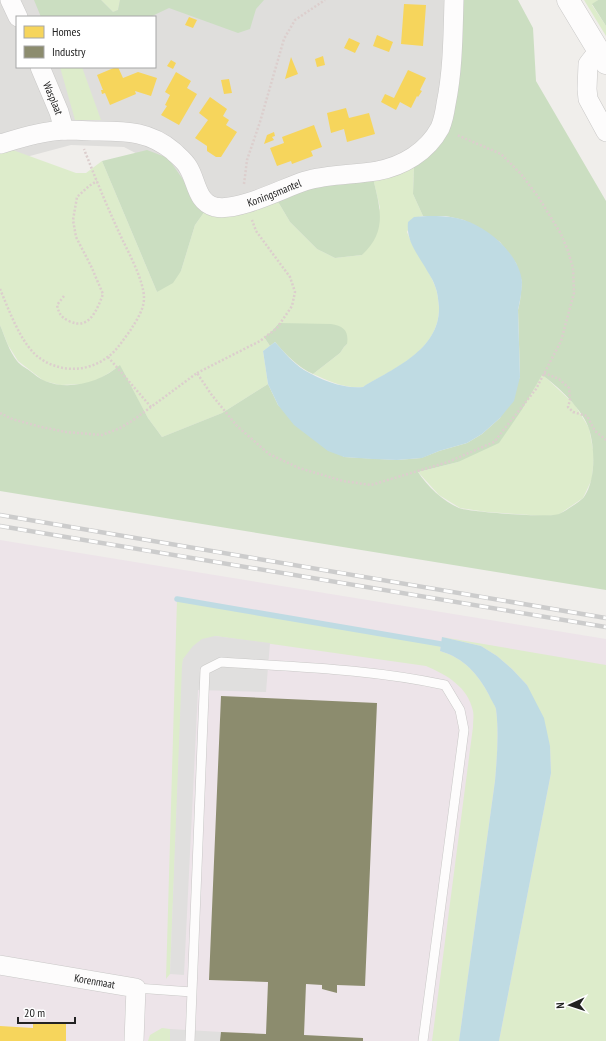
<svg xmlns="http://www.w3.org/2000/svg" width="606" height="1041" font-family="'PT Sans Narrow',sans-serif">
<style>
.residential{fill:#dfdedc;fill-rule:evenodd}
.industrial{fill:#ede4e9}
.grass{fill:#ddeccb}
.forest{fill:#cbdec1;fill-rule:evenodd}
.parking{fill:#e0dfde}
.water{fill:#bfdbe3}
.homes{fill:#f6d55c}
.industry{fill:#8c8c6e}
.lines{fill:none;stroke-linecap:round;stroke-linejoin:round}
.stream{stroke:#bfdbe3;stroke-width:5.5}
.service-casing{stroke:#c9c8c7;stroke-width:10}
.minor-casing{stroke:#c9c8c7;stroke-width:20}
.tertiary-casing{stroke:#c9c8c7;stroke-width:23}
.path{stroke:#dccecd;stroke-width:2.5;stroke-dasharray:2 2;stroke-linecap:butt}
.service{stroke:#fdfcfc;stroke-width:9}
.minor{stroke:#fdfcfc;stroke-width:19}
.tertiary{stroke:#fdfcfc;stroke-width:22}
.rail-casing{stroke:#ccc;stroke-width:4.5}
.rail{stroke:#fff;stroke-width:3;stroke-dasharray:9;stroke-linecap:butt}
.labels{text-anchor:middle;stroke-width:4;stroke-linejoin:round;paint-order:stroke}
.street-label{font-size:11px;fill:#222;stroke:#fff}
</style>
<rect width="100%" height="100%" fill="#f0eeeb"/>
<path class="residential" d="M0 0H460L428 153 231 221 164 168 124 147 71 145 0 164ZM17 17H155V67H17Z"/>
<path class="industrial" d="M0 540 606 639V1041H0Z"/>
<path class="grass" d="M101 0H120L118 10 113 12Z
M584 0H598L592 5 606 26V36Z
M60 67H82L101 120H75Z
M10 149 76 173H86L102 161 157 292 181 271 195 225 205 211 277 200 290 222 317 249 335 258 362 255 380 208 373 178 414 166 413 194 423 216 414 218 407 232C414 251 428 267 435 286 438 293 438 300 439 307 440 350 394 369 363 387 345 389 329 381 313 374L340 353 344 347 347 344 279 323 271 332 264 337 270 346 263 351 268 384 222 413 162 437 148 418 120 366 99 379 86 384 60 385 44 381 18 361 8 345 0 325V152Z
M542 374 575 405 589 428 594 455 592 479 583 498 558 515 544 516 487 512 460 508 439 495 418 472 458 462 523 408Z
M177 599 441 644 440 651C464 658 478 674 489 695 492 700 495 705 496 709 499 733 497 757 495 781L459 1041H432L473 727C473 722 474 716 473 711 468 687 447 675 426 666L215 636 183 659 170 974 166 979Z
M442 637 606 665V1041H499L551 773 550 746 527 685 512 669 497 656 481 646Z
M162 1028 170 1029V1041H148L150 1035Z"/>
<path class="forest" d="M34 0H101L113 12 118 10 120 0H264L256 9 250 29 238 33 169 8 150 17H41Z
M463 0H518L533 28 536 81 606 201V590L0 491V325C5 337 9 351 17 361 20 365 26 368 30 371 34 374 40 379 45 381 69 391 101 382 120 365L148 418 162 437 222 413 268 384 278 405 344 457 397 460 421 458 439 451 467 443 482 434 500 418 520 377 518 310 520 301 522 282 516 263 500 242 464 220 446 216H423L413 194 414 166 429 156 451 125 461 58ZM542 375C557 385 584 411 589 429 595 448 596 480 584 497 581 501 564 512 559 514 550 518 469 512 459 508 443 501 427 486 418 472L458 462 499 443 523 408Z
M598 0H606V26L592 4Z
M147 150 168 158 205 211 195 225 181 271 173 283 157 292 102 161Z
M373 178C380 208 388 231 362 255L335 258 317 249 290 222 277 200 306 188Z
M279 323 331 324C344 326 349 331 347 344L344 347 340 353 313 374C298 367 286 355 275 342L270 346 264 337 271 332Z"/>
<path class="parking" d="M215 636 270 643 266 692 198 690 184 975 170 974 182 666 183 659 193 646 202 639Z
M170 1029 221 1032 220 1041H170Z"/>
<path class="water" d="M427 216C440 216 452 216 464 220 489 228 520 255 522 282 522 291 520 301 518 310L520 377 514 401 500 418 482 434 467 443 439 451 422 458 397 460 372 459 344 457 328 451 294 425 278 405 268 384 263 351 275 342C284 352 293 363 304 370 321 380 343 389 363 387 394 368 440 350 439 307 438 300 438 293 435 286 433 279 428 273 425 267 416 252 406 240 408 222L414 217Z
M442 637 481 646 497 656 512 669 527 685 544 718 550 746 551 773 499 1041H459L495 781C497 757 499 733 496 709 495 705 491 700 489 695 478 674 464 658 440 651Z"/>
<path class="homes" d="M404 4 426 5 423 46 401 44Z
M189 17 197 20 193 28 185 25Z
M377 35 393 42 389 52 373 46Z
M349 38 360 43 355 53 344 48Z
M323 56 325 65 317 67 315 59Z
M291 57 298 74 285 79Z
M171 60 176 63 173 69 167 66Z
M116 67H118L123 78 138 72 157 78 151 96 135 91 136 94 110 105 105 93 102 94 101 90H103L97 75Z
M408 70 426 78 420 90 422 91 418 97 417 96 411 108 400 102 396 110 381 102 385 94 394 98Z
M176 72 191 81 187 88 197 94 179 125 161 115 167 106 165 105 170 95 165 92Z
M229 79 232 93 224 94 221 80Z
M210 97 227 109 223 116 229 120 226 125 237 132 221 157H216L207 151V146L195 138 208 120 199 113Z
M346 108 349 118 369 113 375 134 347 142 344 129 331 133 327 113Z
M314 125 322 147 311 151 313 156 292 164 291 161 277 166 270 148 284 143 282 137Z
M274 132 275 136 272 137 274 140 264 144 267 135Z
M33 1023 66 1024V1041H0V1026L33 1028Z"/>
<path class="industry" d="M221 696 377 703 365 986 337 985V993L322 989V985L306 984 304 1035 363 1038V1041H220L221 1032 266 1034 268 982 209 980Z"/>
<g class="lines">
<path class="stream" d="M177 599 441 644"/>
<g class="service-casing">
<path id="service" d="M136 988 192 992
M190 1041 205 670 221 662C296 667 372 669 445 685L460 710 464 730 423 1041"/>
</g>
<g class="minor-casing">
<g id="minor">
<path d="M10 0 18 17"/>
<path d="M598 51 588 64 587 89 588 99 606 132"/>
<path id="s1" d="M40 67 59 112 64 130"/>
<path id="s2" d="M0 144C21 138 43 131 65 130 76 130 88 131 99 131 128 131 150 132 173 151 178 156 185 161 188 167 197 181 196 202 215 207 238 212 283 188 305 181 328 174 353 175 377 171 403 166 427 152 440 128 443 121 445 111 446 104 453 70 453 34 454 0"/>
<path id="s3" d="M0 965 136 988 134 1041"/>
</g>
</g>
<g class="tertiary-casing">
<path id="tertiary" d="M568 0 606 63"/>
</g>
<path class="path" d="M244 184 247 160 260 122 284 39 295 20 325 0
M0 289C9 310 22 347 41 359 62 373 89 372 109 356 117 350 123 340 130 331 136 321 144 310 144 298 144 282 130 255 123 241 109 211 96 180 84 149
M64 296 57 305C59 314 61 317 69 321 89 331 97 310 103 294L91 266 76 237 73 220 77 197 89 186 97 181
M108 357 151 407
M197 373 260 341 277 328 292 306 295 292 290 277 256 231 252 220
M544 373 559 379 569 388 570 400 568 407 573 412 587 416 595 431 606 440
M0 413 12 419 41 427 66 432 102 435 120 428 132 421 197 373 211 394 237 426 269 454 299 468 343 481 371 485 448 462 494 442 536 389 561 341 574 293 573 268 568 251 561 234 539 198 521 174 501 154 457 135"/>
<use href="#service" class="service"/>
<use href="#minor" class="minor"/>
<use href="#tertiary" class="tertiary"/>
<g class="rail-casing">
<path id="rail" d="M0 515 606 618
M0 526 606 627"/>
</g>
<use href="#rail" class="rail"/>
</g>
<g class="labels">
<g class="street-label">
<text dy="4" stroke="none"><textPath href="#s1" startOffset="34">Wasplaat</textPath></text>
<text dy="4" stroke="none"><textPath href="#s2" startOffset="313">Koningsmantel</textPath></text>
<text dy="4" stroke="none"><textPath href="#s3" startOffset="96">Korenmaat</textPath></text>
</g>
</g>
<rect x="16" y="16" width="140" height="52" fill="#ffffff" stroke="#a7a7a7"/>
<rect x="24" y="26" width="20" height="12" fill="#f6d55c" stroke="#a7a7a7"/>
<text x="52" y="36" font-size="12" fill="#222222">Homes</text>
<rect x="24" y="46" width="20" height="12" fill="#8c8c6e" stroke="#a7a7a7"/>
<text x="52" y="56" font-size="12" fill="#222222">Industry</text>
<g transform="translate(570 1005) rotate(267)" stroke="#ffffff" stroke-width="3" paint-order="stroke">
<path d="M0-3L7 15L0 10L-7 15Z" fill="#222222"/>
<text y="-6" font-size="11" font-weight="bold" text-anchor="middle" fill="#222222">N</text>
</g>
<path d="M18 1017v6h57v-6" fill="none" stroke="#222222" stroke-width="2"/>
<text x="24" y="1017" font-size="12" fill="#222222" stroke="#ffffff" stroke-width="3" paint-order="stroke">20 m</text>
</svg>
